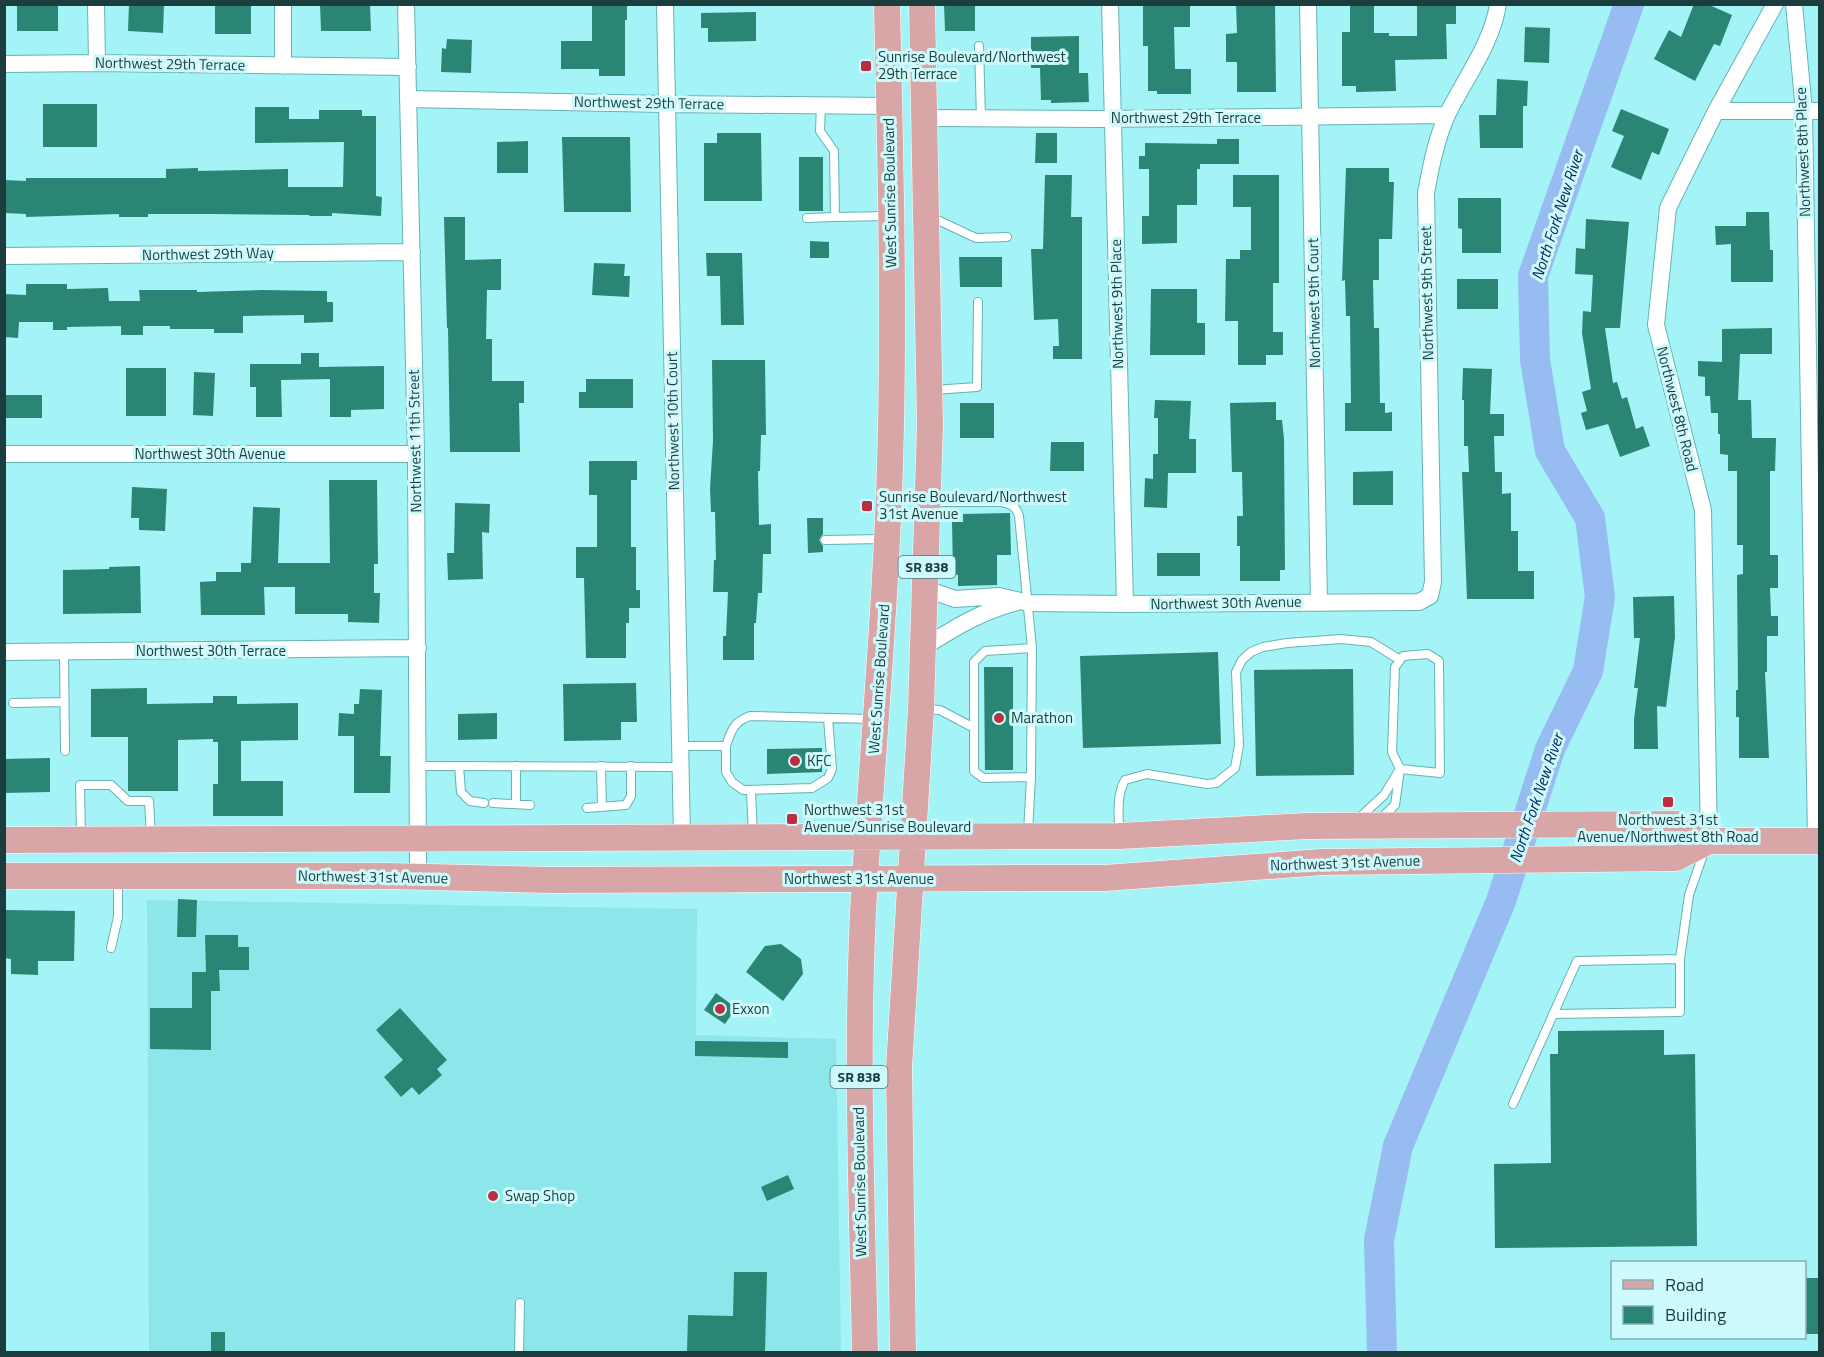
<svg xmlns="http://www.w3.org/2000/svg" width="1824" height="1357" font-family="'Titillium Web',sans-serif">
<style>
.built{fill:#8de7ea}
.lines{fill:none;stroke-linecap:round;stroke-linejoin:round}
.river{stroke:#97bcf2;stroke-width:30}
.building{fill:#2b8575}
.service-casing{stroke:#65b3b6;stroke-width:10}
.minor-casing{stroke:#65b3b6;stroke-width:18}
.primary-casing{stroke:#fff;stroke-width:27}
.service{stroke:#fff;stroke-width:8}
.minor{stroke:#fff;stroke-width:16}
.primary{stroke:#d9a6a7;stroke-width:26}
.poi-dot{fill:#bd2d42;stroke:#cdfafc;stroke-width:2}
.labels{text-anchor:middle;stroke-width:6;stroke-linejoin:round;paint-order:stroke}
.shield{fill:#cdfafc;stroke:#517677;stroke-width:1.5}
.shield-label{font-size:14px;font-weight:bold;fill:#1c3d3e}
.poi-label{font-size:15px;fill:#1c3d3e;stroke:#cdfafc;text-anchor:start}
.street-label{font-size:15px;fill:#1c3d3e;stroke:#cdfafc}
.water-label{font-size:16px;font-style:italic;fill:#022960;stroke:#cdfafc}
</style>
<rect width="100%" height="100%" fill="#a4f3f6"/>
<path class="built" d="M147 900 697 909 696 1035 836 1039 841 1352H149Z"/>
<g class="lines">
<path class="river" d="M1382 1352 1379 1240 1398 1146 1501 901 1550 749 1588 671 1600 597 1590 518 1550 451 1535 360 1533 276 1629 4"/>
</g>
<path class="building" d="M129 4H164L163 33 128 31Z
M215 4H251V34H215Z
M320 4H370L371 31H321Z
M592 4H627V20H625V76H599V69H561V41H592Z
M944 4H975V31H945Z
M1143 4H1190V27H1174L1175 69H1191V94H1157V91H1148V46H1143Z
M1236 4H1275L1276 92H1237V62H1226V34L1237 33Z
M1350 4H1374V33H1389V36H1417V4H1456V24H1446L1447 59 1395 60 1396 91 1356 92V86H1342V32H1350Z
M1694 4H1707L1732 15 1720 46 1714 44 1695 81 1654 59 1669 30 1681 37Z
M17 6H58V31H17Z
M756 12V41L708 42V28H701V13Z
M1525 27 1550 28 1549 63 1524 62Z
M1079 36V73H1088L1089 102 1051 103V100H1041L1040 68H1031V37Z
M447 39 472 40 471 73 441 72 442 48 446 49Z
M1497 79 1528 81 1527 106H1523V148H1480L1479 115H1496Z
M43 104H97V147H43Z
M255 107H289V119H319V110H362V116H376V196L382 197 381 216 332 213V216H310L309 215 212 214H148V217H119V214L26 217V214L4 213V180L26 181V178H166V169L198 168V171L288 169V187H343L344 142 255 143Z
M1621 109 1669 129 1659 155 1652 152 1641 180 1611 167 1624 136 1612 131Z
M717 133H761L762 201H704V143H717Z
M1036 133H1057V163H1035Z
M562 137H630L631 212H564Z
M1217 139H1239V164H1200V169H1197V205H1177V243L1142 244V216H1149V169H1139V156H1145V143L1217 144Z
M528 141V173H497V142Z
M799 157H823V211H799Z
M1346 168H1389V182H1394L1392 239H1379V280H1373L1374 328H1379L1380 403H1385V413L1392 412V431H1345V403H1351L1350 316H1346L1345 280 1342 281Z
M1045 175H1072L1071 217H1082V359H1053V346H1059L1058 319 1034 320 1031 249H1043Z
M1233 175H1279V283H1273V332H1283V355H1266V365H1238V321H1225L1226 259H1240V250H1251V207H1233Z
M1458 198H1501V253H1462V229L1458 228Z
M1746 212H1769L1770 250H1773V282H1731V244L1716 245 1715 226H1746Z
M444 217H465V260L501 259V290H487L486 339H492V381H524V403H519L520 452H450L448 328H447Z
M1586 219 1629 222 1620 328H1605L1613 383 1617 382 1622 399 1627 397 1636 429 1643 426 1650 446 1620 457 1608 424 1586 430 1581 413 1587 411 1582 392 1591 389 1582 333 1583 311 1591 312 1593 275 1575 274 1576 248 1585 249Z
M810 241 829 242V258H810Z
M706 253H742L744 325H721L720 276H707Z
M959 257H1002V287H960Z
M594 263 625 264 624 276H630L629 297 592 295Z
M1457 279H1498V309H1457Z
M26 284H67V289L108 288 109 301H140L139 290H197V292L262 290 327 291V302H333V322L304 323V315L243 316V333H214V329H170V326H143V335H121V326L67 327V330H53V322H19L18 338 4 337V294L26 295Z
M1151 289H1197V323H1205V355H1150Z
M1772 328V354H1740L1738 400H1751L1752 438H1776L1775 471H1770V555H1778V588H1770L1771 616H1778V636H1767V672H1765L1769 758H1739V717H1736V690H1738L1737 575 1743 574V545H1737V471H1728V455L1720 454V434H1718V413H1711L1710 396H1705V377L1698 376V361L1722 362V329Z
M301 353H319V367L384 366V409L351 410V417H330V379L281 380 282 417H256V387H250V364H301Z
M712 360H765L766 435H761L760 471H758L759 525 771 524V554H763L762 593H758L756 623H754V660H723V636H726L728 592H713L714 560H716L715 512H711L710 489 713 441Z
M126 368H166V416H126Z
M1463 368 1492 369 1490 414H1504V436H1494L1495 472H1502V494L1511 493V531H1518V571H1534V599H1467L1462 472H1469L1468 446H1464V400H1462Z
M194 372 215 373 213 416 193 415Z
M586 379H633V408H579V392H586Z
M4 395H42V418H4Z
M1155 400 1191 401 1189 439H1196V473H1168L1167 508 1144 507 1145 478 1153 479V454H1158V418H1154Z
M1276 402V420H1282L1284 439 1285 570H1280V581H1240V546H1237V516H1243L1242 472H1232L1230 403Z
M960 403H994V438H960Z
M1051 442H1084V471H1050Z
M589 461H637V480H631V547H636V590H640V608H629V623H626V658H586L584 578H576V547H597V495H589Z
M1393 471V505H1353V472Z
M329 480H377L378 564H374V593H380L379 623 348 622V614H295V587H264L265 615H201L200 582 216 581V572H241V563H251L253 507 280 508 278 563H330Z
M132 487 167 489 165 531 139 530V518H131Z
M455 503 490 504 489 533 482 532 483 579 448 580 447 553H454Z
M1010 513 1011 555H997V585L958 586V575L953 574 952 522H963V514Z
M807 518H823V534L819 540 823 546V552L808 553Z
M1157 553H1200V576H1157Z
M140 566 141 613 63 614V570L109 569V567Z
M1674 596 1675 637 1666 707 1657 706 1658 749H1634V719L1638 688H1634L1640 638H1634L1633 597Z
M1218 652 1221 744 1083 748 1080 656Z
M984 667H1013V770H985Z
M1353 669 1354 775 1256 776 1254 670Z
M636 683 637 722H621V740L564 741 563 684Z
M147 688V704L213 703V696H237V704L298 703V740L241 741V781H283V816H213V784H218V742H213V739L178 740V791H128V737H91V689Z
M360 689 382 690 380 756H391L390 793H354V736H338L339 713 354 714V704H359Z
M497 713V739L458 740V714Z
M822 748V772L767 774V749Z
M50 758V792L4 793V759Z
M178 899 197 900 196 937H177Z
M4 910 75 911 74 961H38V975L11 974V959L4 958Z
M205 935H238V947H249V970H219L220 991H211V1050L150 1049V1008H192V972H206Z
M781 944 801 959 803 974 783 1001 746 972 765 946Z
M716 993 736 1008 725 1024 704 1010Z
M400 1008 447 1060 437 1069 442 1075 419 1095 412 1087 401 1097 384 1077 403 1060 376 1030Z
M1664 1030V1055L1695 1054 1697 1246 1495 1248 1494 1164 1551 1163 1550 1054H1558V1031Z
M695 1041 788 1042V1058L695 1056Z
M788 1175 794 1189 767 1201 761 1187Z
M734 1272H767L765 1353H687L688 1315 733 1316Z
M1804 1278H1820V1334H1804Z
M211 1332H225V1353H211Z"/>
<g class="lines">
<g class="service-casing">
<path id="service" d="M979 46 981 118
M821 105 820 131 834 151 835 217 888 216
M929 216 976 238 1007 237
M807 218 835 217
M933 390 977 387 978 302
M931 502H1001C1011 504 1016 506 1019 516L1032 648 1031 777 1028 833
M825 540 883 539
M64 651 65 751
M13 703 64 702
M925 709 940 710 974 728
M679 746H726C731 731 734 721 750 716L872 719
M726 746V772L732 782 743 790 812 788 828 778 832 769 828 718
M418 766 681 767
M459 766 461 792 470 801 484 803
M516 766V804
M601 766 602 807
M1031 777 983 778 974 771V662L985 651 1032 648
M751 791 753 835
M493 803 530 805
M587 808 626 805 631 796V766
M1379 820 1395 805 1400 769 1392 752 1395 667 1403 656 1428 654 1439 661 1440 773 1400 769
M1356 821 1384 795 1398 772
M1119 833C1119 815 1116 796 1125 780L1147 774 1207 784 1216 783 1235 768 1239 745 1236 672 1242 660 1251 652 1263 647 1287 643 1341 639 1371 642 1400 660
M81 836 80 785H111L128 801H149L151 836
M111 948 118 917V879
M1553 1014 1680 1012V959
M1513 1104 1577 961 1680 959 1689 895 1705 849
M519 1352 520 1303"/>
</g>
<g class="minor-casing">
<path id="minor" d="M96 4 97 63
M283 4V66
M406 4 416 454 418 877
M665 4 682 838
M1110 4 1125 604
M1308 4 1319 602
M1794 4 1804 111 1816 841
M4 64 97 63 408 67
M408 99 666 104 889 106
M1716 111H1820
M924 118 1102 119 1447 115
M4 256 412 252
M4 454H416
M926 589 955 599 999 596 1029 603 1125 604 1419 602 1430 596 1433 582 1426 193C1431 166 1436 139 1448 113 1465 79 1493 41 1498 4
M924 647C956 627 980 612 1017 602
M4 652 418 648
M1709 841 1703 510 1656 325 1668 208 1716 111 1775 4"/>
</g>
<g class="primary-casing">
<path id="primary" d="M4 840 1119 836 1307 826 1677 824 1709 841H1820
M4 876H388L551 880 1047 878H1105L1323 862 1676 858 1709 841
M865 1352C862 1206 856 1059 863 912 872 750 888 588 891 425 894 285 890 144 887 4
M903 1352 899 1068 921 709 930 425 922 4"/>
</g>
<use href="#service" class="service"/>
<use href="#minor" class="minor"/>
<use href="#primary" class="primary"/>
</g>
<g class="poi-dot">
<rect x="860" y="60" width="12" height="12" rx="3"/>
<rect x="861" y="500" width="12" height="12" rx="3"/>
<circle cx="999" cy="718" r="6"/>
<circle cx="795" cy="761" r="6"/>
<rect x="1662" y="796" width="12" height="12" rx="3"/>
<rect x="786" y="813" width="12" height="12" rx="3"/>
<circle cx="720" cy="1009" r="6"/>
<circle cx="493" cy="1196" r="6"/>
</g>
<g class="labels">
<g class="shield">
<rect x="898.5" y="556" width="57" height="22" rx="4.5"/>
<rect x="830.5" y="1066" width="57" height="22" rx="4.5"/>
</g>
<g class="shield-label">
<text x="927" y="572">SR 838</text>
<text x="859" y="1082">SR 838</text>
</g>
<g class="poi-label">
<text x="878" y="62">Sunrise Boulevard/Northwest<tspan x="878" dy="17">29th Terrace</tspan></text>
<text x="879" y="502">Sunrise Boulevard/Northwest<tspan x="879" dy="17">31st Avenue</tspan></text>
<text x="1011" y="723">Marathon</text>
<text x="807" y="766">KFC</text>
<text x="804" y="815">Northwest 31st<tspan x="804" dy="17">Avenue/Sunrise Boulevard</tspan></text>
<text x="1668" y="825" text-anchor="middle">Northwest 31st<tspan x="1668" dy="17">Avenue/Northwest 8th Road</tspan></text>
<text x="732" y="1014">Exxon</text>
<text x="505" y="1201">Swap Shop</text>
</g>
<g class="street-label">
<text transform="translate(170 64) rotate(1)" y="5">Northwest 29th Terrace</text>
<text transform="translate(649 103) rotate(1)" y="5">Northwest 29th Terrace</text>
<text x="1186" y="123">Northwest 29th Terrace</text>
<text transform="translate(1803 152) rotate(-92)" y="5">Northwest 8th Place</text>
<text transform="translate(890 193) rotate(-91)" y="5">West Sunrise Boulevard</text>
<text transform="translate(208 254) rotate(-1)" y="5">Northwest 29th Way</text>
<text transform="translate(1427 293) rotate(-91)" y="5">Northwest 9th Street</text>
<text transform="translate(1314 303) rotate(-91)" y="5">Northwest 9th Court</text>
<text transform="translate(1117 304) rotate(-91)" y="5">Northwest 9th Place</text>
<text transform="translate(1677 409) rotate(76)" y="5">Northwest 8th Road</text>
<text transform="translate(673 421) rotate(-91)" y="5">Northwest 10th Court</text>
<text transform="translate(415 441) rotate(-91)" y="5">Northwest 11th Street</text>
<text x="210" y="459">Northwest 30th Avenue</text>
<text transform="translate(1226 603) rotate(-1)" y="5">Northwest 30th Avenue</text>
<text x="211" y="656">Northwest 30th Terrace</text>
<text transform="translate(879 679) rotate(-86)" y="5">West Sunrise Boulevard</text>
<text transform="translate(1345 863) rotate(-2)" y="5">Northwest 31st Avenue</text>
<text transform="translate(373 877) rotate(1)" y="5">Northwest 31st Avenue</text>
<text x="859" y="884">Northwest 31st Avenue</text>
<text transform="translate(860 1182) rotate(-91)" y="5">West Sunrise Boulevard</text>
</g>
<g class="water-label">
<text transform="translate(1557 215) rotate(-72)" y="6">North Fork New River</text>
<text transform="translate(1536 798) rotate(-71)" y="6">North Fork New River</text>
</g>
</g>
<rect width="1824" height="1357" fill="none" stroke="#1c3d3e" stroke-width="12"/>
<rect x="1611" y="1261" width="195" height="78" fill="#cdfafc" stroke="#86aeb0" stroke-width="1.5"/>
<rect x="1623" y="1280" width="30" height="9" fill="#d9a6a7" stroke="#86aeb0" stroke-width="1.5"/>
<text x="1665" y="1291" font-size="18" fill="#1c3d3e">Road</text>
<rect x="1623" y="1306" width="30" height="18" fill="#2b8575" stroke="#86aeb0" stroke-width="1.5"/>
<text x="1665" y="1321" font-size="18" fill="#1c3d3e">Building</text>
</svg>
